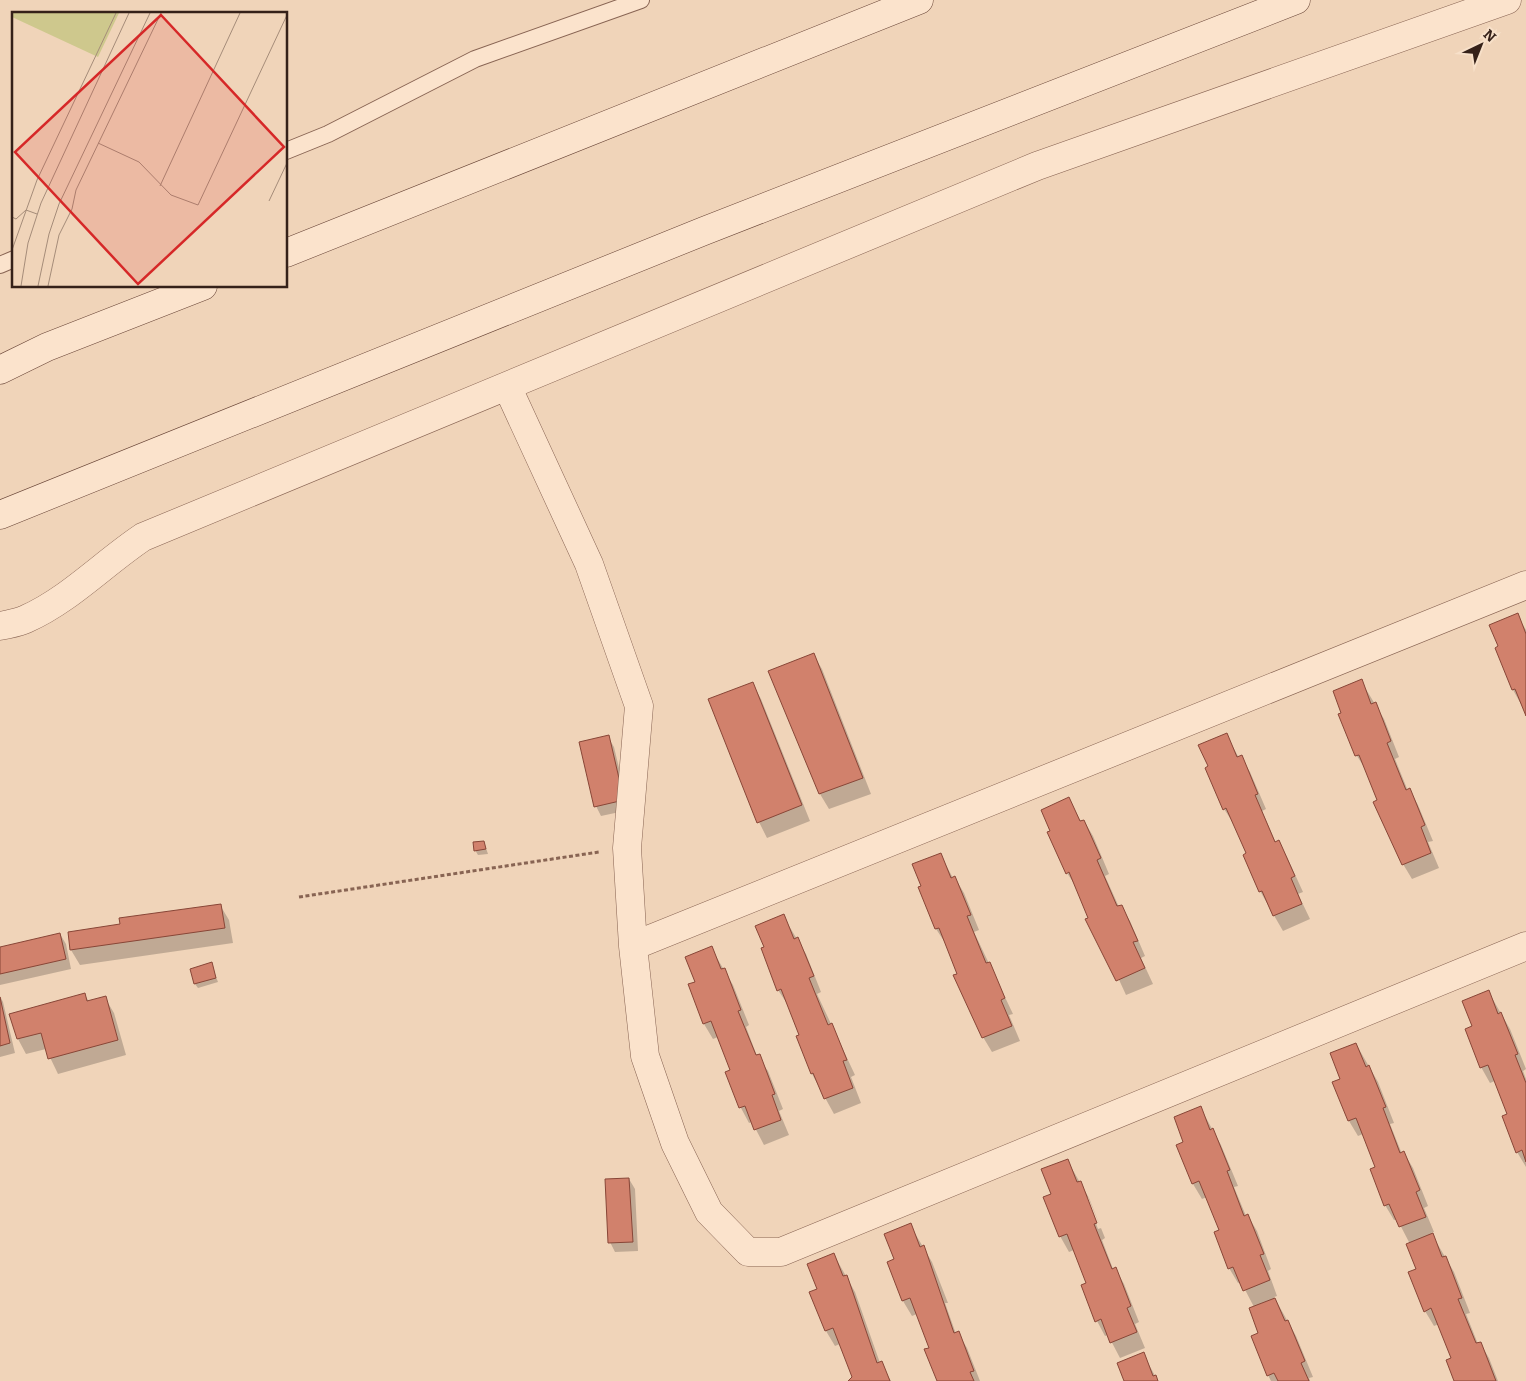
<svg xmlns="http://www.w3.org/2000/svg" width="1526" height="1381" font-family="Bitter,serif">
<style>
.shadow{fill:#0003;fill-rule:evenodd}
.building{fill:#d1816c;stroke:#884637}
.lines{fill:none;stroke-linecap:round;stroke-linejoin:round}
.service-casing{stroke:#886453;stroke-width:18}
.minor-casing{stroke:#886453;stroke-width:29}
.secondary-casing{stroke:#694537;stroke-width:29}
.path{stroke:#886453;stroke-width:3;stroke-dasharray:4 2.5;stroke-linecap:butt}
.service{stroke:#fbe3cc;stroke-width:16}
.minor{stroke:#fbe3cc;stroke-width:28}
.secondary{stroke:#fbe3cc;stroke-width:28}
.inset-road{fill:none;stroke:#a58c79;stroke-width:1}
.view{fill:#d62828;fill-opacity:0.15;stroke:#d62828;stroke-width:2.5}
.inset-edge{fill:none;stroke:#352119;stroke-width:2.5}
</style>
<rect width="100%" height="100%" fill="#f0d4b9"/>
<path class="shadow" d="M1517 615 1526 630V713L1513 690 1496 648 1499 647Z
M813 654 822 669 871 794 829 809 820 794 770 672Z
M1361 681 1384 719 1399 757 1395 759 1408 791 1410 790 1418 805 1433 841 1428 842 1439 868 1412 879 1403 864 1366 770 1357 756 1343 713Z
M752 683 761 699 810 821 767 838 759 822Z
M1226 734 1239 758 1241 757 1250 772 1266 809 1262 811 1276 843 1279 842 1287 857 1303 892 1298 894 1310 919 1283 931 1260 891 1248 854 1234 824 1224 809 1209 767Z
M608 737 614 747 629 810 601 816 596 806Z
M1069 799 1081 822 1084 821 1093 836 1109 874 1105 876 1119 907 1121 906 1130 921 1145 956 1141 958 1153 984 1126 995 1077 888 1067 873 1052 832Z
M484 842 488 854 478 855 475 850Z
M940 854 953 878H955L964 893 979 930 974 932 1013 1014 1009 1015 1020 1041 992 1052 983 1037 946 944 936 929 920 888 923 887Z
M220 905 229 920 233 943 80 965 71 950 69 933 121 926Z
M783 916 806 954 821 992 817 994 855 1075 851 1077 861 1103 834 1114 812 1074 797 1037 801 1036 788 1005 778 990 766 948Z
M60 934 66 944 71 969 0 985V948Z
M711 948 733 985 749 1025 746 1027 757 1056 768 1071 783 1109 779 1111 789 1135 764 1145 752 1122 749 1123 741 1108 727 1073 732 1071 718 1037 713 1039 704 1024 689 985 696 982Z
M211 964 218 982 198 988 195 984Z
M1488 991 1510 1029 1526 1069 1523 1071 1526 1079V1167L1517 1152 1509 1115 1495 1081 1490 1083 1481 1067 1473 1027Z
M85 995 89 1002 105 998 114 1013 126 1055 58 1074 46 1049 26 1054 18 1039 11 1015Z
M0 996 3 1002 15 1053 0 1057Z
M1356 1044 1378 1082 1394 1123 1390 1124 1402 1154 1404 1153 1413 1168 1428 1206 1424 1208 1434 1232 1431 1233 1454 1272 1470 1313 1466 1314 1478 1344 1480 1343 1489 1358 1498 1381H1456L1453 1358 1439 1324 1434 1326 1425 1311 1410 1244 1397 1219 1394 1220 1385 1205 1376 1168 1363 1134 1358 1136 1349 1121 1341 1079Z
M1200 1107 1221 1145 1238 1186 1234 1187 1246 1216H1248L1257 1231 1271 1269 1268 1271 1277 1296 1274 1297 1296 1336 1313 1377 1309 1378 1310 1381H1271L1268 1375 1254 1307 1241 1282 1238 1283 1229 1268 1220 1231 1207 1197 1202 1199 1193 1184 1178 1145 1185 1143Z
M1067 1160 1089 1198 1105 1238 1102 1240 1113 1269 1115 1268 1124 1284 1139 1322 1135 1324 1145 1348 1120 1358 1108 1335 1105 1336 1097 1321 1088 1284 1074 1250 1069 1252 1060 1236 1053 1195ZM1086 1197H1088L1101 1228 1098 1229Z
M629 1179 635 1189 638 1251 615 1252 610 1242Z
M910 1225 932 1262 948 1303H945L956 1334 958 1333 967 1348 980 1381H938L931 1348 917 1314 912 1316 903 1301 888 1262 895 1259Z
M834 1255 855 1292 880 1363 891 1381H849L854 1378 840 1344 835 1346 826 1331 811 1292 819 1289Z
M1143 1354 1158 1381H1125Z"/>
<path class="building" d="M1518 613 1526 634V716L1515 689 1512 690 1495 648 1498 646 1489 625Z
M814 653 863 778 819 794 768 671Z
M1362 679 1371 704 1376 702 1391 741 1387 743 1406 790 1410 788 1425 825 1421 827 1431 853 1402 865 1373 802 1377 800 1359 755 1355 756 1338 714 1341 713 1333 691Z
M753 682 802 805 757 823 708 699Z
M1227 733 1237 757 1242 755 1258 794 1255 795 1275 842 1279 840 1295 876 1291 878 1302 904 1273 916 1262 891 1259 892 1243 855 1246 853 1226 808 1223 810 1205 768 1208 766 1198 745Z
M609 735 624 800 594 807 579 742Z
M1069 797 1080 821 1084 820 1101 858 1097 860 1117 906 1122 905 1138 941 1133 942 1145 968 1116 981 1085 919 1088 918 1069 872 1066 874 1047 832 1050 831 1041 810Z
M484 841 486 849 474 851 473 842Z
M941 853 951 878 955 876 971 915 967 916 986 963 990 962 1005 998 1001 1000 1012 1026 982 1038 953 975 957 974 939 928 935 929 918 887 921 886 912 864Z
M221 904 225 928 70 950 68 932 120 924 119 918Z
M784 914 794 939 798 937 814 976 809 978 828 1025 832 1023 847 1060 843 1061 853 1088 824 1099 813 1073 811 1074 796 1036 799 1035 781 989 777 991 761 948 764 947 755 926Z
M60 933 66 959 0 974V947Z
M712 946 721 969 725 968 741 1010 738 1011 756 1055 760 1054 775 1094 772 1095 781 1120 754 1130 745 1106 739 1108 725 1072 730 1070 711 1021 703 1024 688 984 695 982 685 957Z
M212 962 216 978 194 984 190 969Z
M1489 990 1498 1014 1501 1012 1518 1054 1515 1055 1526 1083V1162L1522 1150 1516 1153 1502 1116 1507 1114 1488 1065 1480 1068 1465 1029 1472 1026 1462 1001Z
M85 993 87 1001 106 996 118 1040 48 1059 41 1033 17 1039 9 1014Z
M0 997 10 1043 0 1046Z
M1356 1043 1366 1067 1369 1065 1386 1107 1383 1108 1400 1153 1404 1151 1420 1190 1416 1192 1426 1217 1399 1227 1389 1204 1384 1206 1370 1169 1375 1167 1356 1118 1348 1121 1332 1082 1340 1079 1330 1053Z
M1201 1106 1210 1130 1213 1128 1230 1170 1227 1171 1244 1216 1248 1214 1264 1254 1260 1255 1270 1280 1243 1291 1233 1267 1228 1269 1214 1232 1219 1230 1199 1181 1192 1184 1176 1145 1183 1142 1174 1117Z
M1068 1159 1077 1182 1081 1181 1097 1223 1094 1224 1112 1269 1116 1267 1131 1306 1127 1308 1137 1332 1110 1343 1101 1319 1095 1322 1081 1285 1086 1283 1067 1234 1059 1237 1043 1197 1051 1194 1041 1169Z
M629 1178 633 1242 608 1243 605 1179Z
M911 1223 920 1247 924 1245 954 1333 959 1331 974 1371 970 1372 974 1381H937L924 1349 929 1348 910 1298 902 1301 887 1262 894 1259 884 1234Z
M1433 1233 1442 1257 1446 1256 1462 1298 1458 1299 1476 1343 1481 1342 1496 1381H1454L1446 1360 1451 1358 1431 1308 1424 1312 1408 1272 1416 1269 1406 1244Z
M834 1253 843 1276 847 1275 877 1363 882 1361 890 1381H848L852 1377 833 1328 825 1331 809 1292 817 1289 807 1264Z
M1275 1298 1285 1321 1288 1320 1305 1361 1301 1363 1309 1381H1278L1274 1373 1267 1376 1251 1336 1258 1333 1249 1308Z
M1144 1352 1153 1376 1156 1375 1158 1381H1124L1117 1363Z"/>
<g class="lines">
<g class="service-casing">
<path id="service" d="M286 151 328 134 475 59 641 0
M0 265 14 259"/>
</g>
<g class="minor-casing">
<path id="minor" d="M507 386 589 564 639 706 627 848 633 946 645 1056 675 1143 709 1212 748 1252H781L1526 946
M0 626C8 624 18 623 26 619 69 600 104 563 143 537L1037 166 1507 0
M633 946 1526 585"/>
</g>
<g class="secondary-casing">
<path id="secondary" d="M286 253 919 0
M0 370 47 347 203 286
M0 515 704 231 1296 0"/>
</g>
<path class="path" d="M299 897 599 852"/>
<use href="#service" class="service"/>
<use href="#minor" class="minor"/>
<use href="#secondary" class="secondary"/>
</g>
<g transform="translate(12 12)">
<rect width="275" height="275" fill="#f0d4b9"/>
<path d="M0 1H107L86 45 0 5Z" fill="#cec88d"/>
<path class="inset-road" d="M86 131 127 150 159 183 186 193 275 3M148 174 228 1M257 189 275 151M0 205 4 207 14 198 25 202M0 238 25 168 104 1M9 274 16 231 29 191 117 1M26 274 37 222 47 192 138 1M36 274 47 223 60 197 64 178 149 1"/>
<path class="view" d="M149 3 272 135 126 272 3 140Z"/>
<rect width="275" height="275" class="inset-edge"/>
</g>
<g transform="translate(1481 45) rotate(43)" stroke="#f7e0c9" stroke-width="4" paint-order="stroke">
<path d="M0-4L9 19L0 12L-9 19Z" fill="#352119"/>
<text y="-8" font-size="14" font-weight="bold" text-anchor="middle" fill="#352119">N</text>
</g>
</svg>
